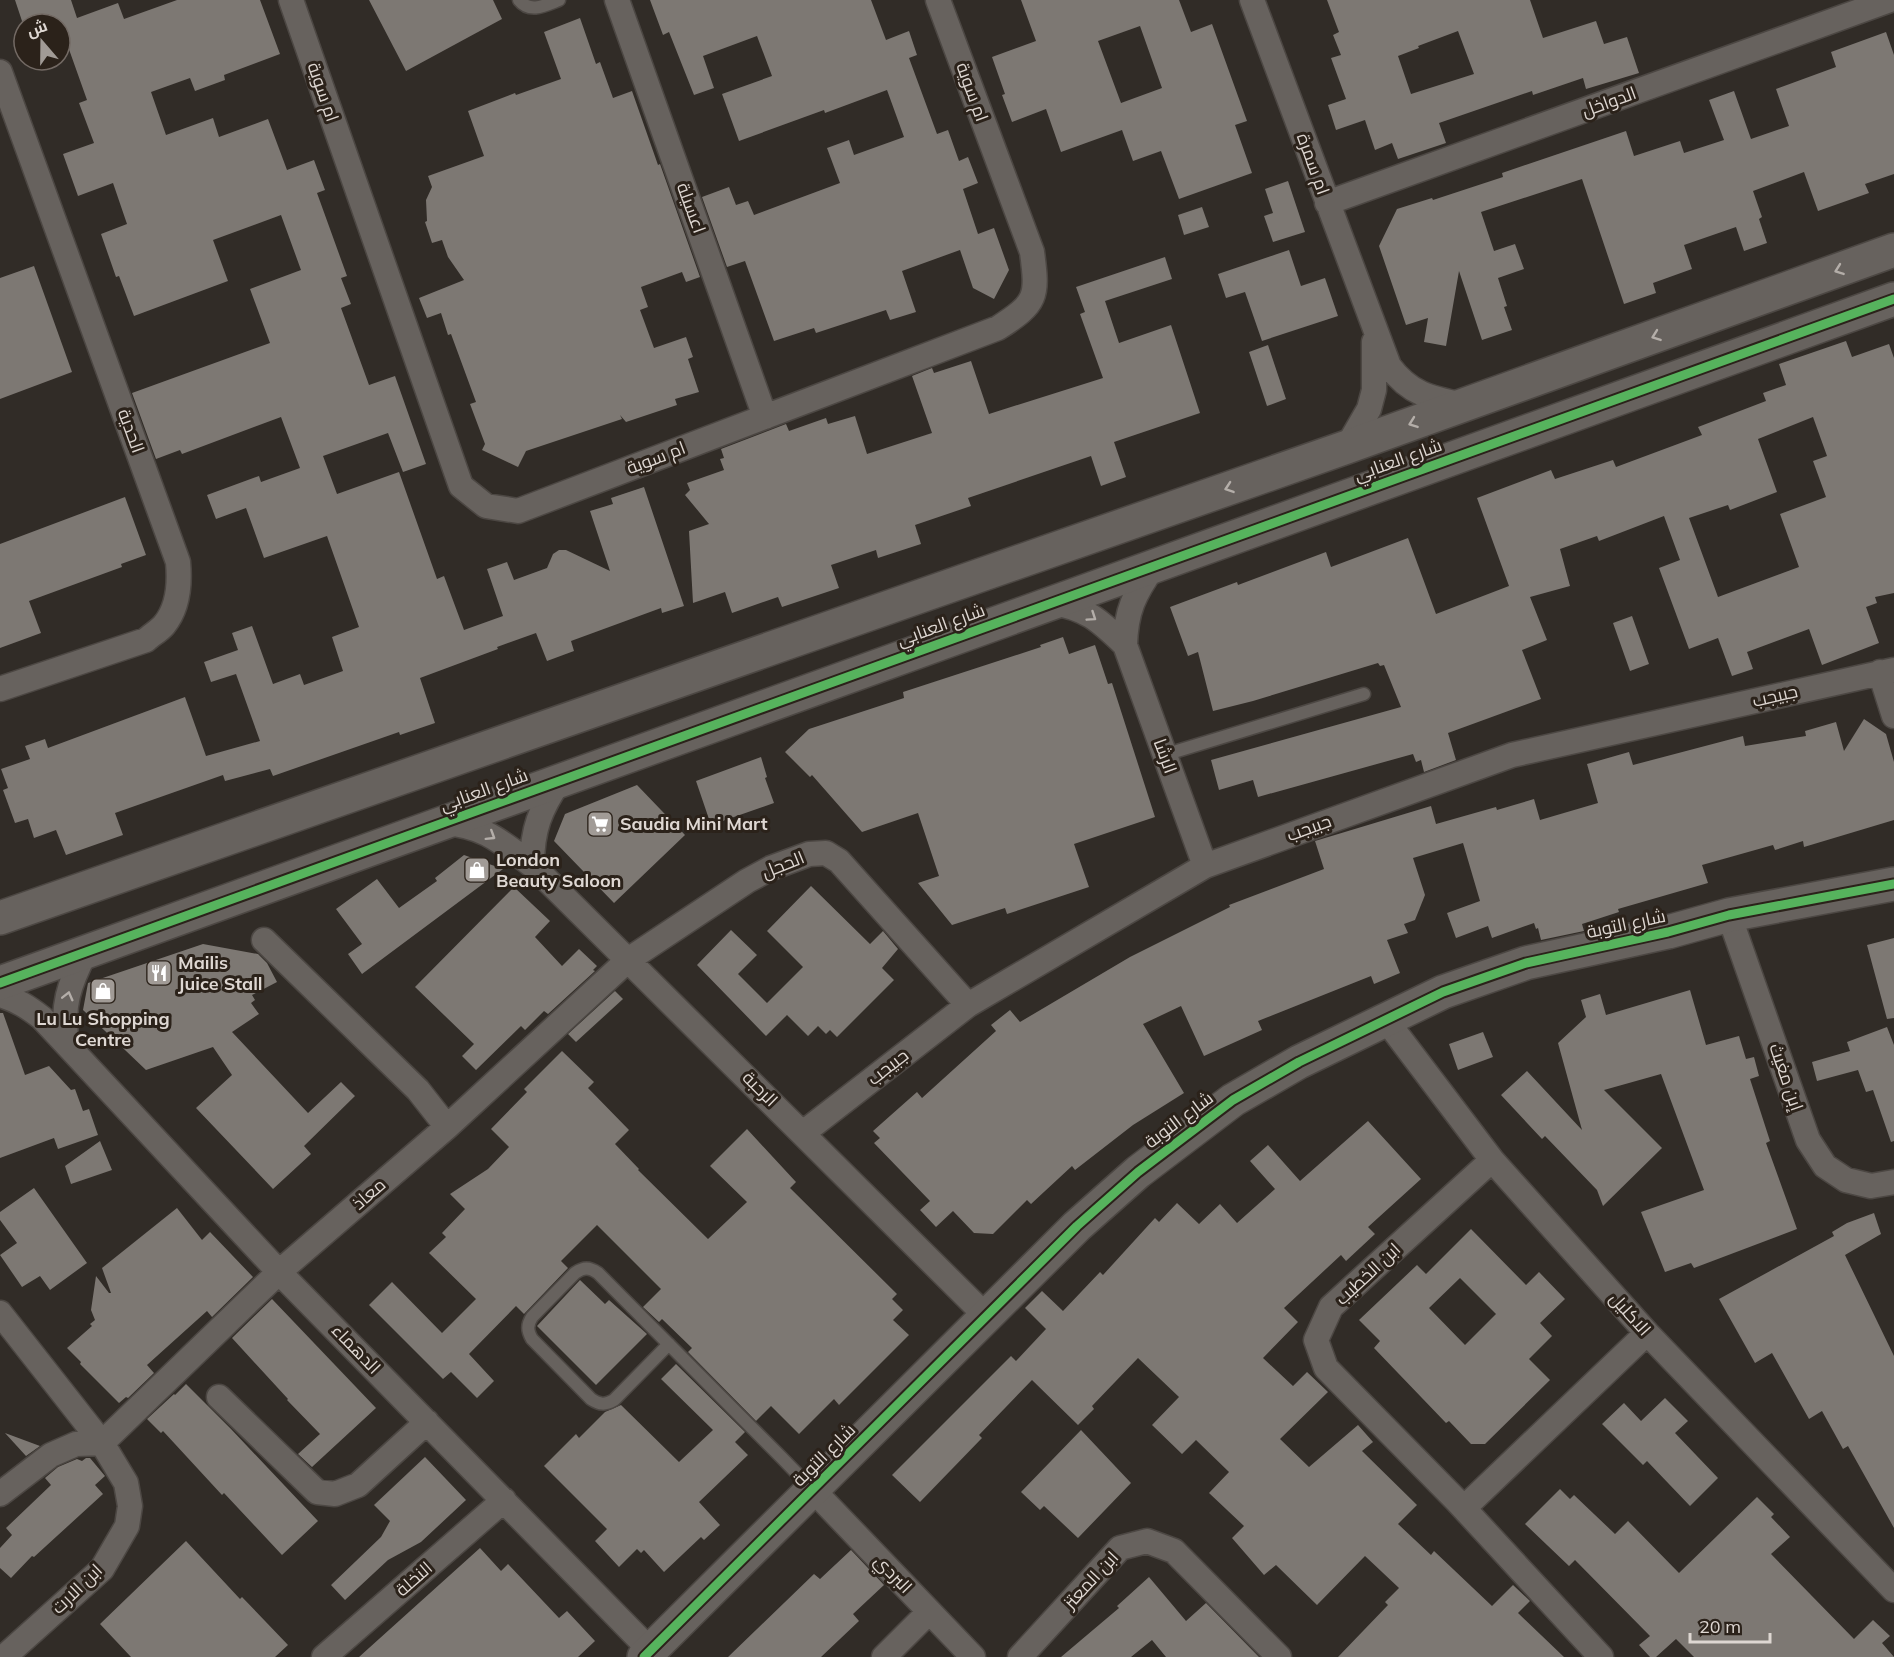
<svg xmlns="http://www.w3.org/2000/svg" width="1894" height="1657" font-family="Mulish,Cairo,sans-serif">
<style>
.building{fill:#7d7873;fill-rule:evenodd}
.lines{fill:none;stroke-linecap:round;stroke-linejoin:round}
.lane-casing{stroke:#4c4743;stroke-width:15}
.street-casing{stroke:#4c4743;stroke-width:27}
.secondary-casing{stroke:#4c4743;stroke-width:36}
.lane{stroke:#67625e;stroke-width:12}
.street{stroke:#67625e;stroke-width:24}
.secondary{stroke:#67625e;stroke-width:33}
.cycleway-casing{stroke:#2b221a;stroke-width:13}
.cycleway{stroke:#56b35d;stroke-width:9}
.oneway{stroke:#b4aea9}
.labels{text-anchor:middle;stroke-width:6;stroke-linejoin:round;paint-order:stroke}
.street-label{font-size:18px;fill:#ded7d2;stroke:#2b221a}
.poi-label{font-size:18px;font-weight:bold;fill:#ded7d2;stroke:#2b221a;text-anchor:start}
</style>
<rect width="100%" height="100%" fill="#312c27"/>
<path class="building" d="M15 0H71L77 18 118 3 124 19 177 0H260L280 54 224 75 225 80 195 91 190 78 151 92 166 135 213 118 219 137 268 119 287 170 314 160 325 190 317 193 347 276 341 278 351 304 341 308 369 385 395 376 426 464 403 472 388 433 323 456 337 494 399 472 437 579 444 576 464 630 503 616 487 569 507 562 514 580 547 568 553 554 559 550H566L610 571 590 511 613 504 611 498 644 487 684 606 662 613 661 608 571 641 574 651 547 661 536 633 497 647 498 649 420 678 435 723 400 735 399 732 273 776 270 769 225 781 223 775 115 813 123 835 66 855 56 830 34 838 28 819 15 823 3 790 8 788 1 769 30 759 25 746 45 739 48 748 185 697 206 756 260 741 236 674 211 682 204 662 238 650 232 633 252 626 273 684 300 674 304 685 343 671 332 637 359 627 327 536 264 558 246 508 216 519 207 495 259 476 261 482 300 468 281 417 182 454 180 450 156 459 132 393 270 343 250 289 301 270 281 215 213 240 228 281 134 316 119 276 116 277 101 234 127 224 113 183 78 196 63 154 94 143 79 103 87 100 60 24H23Z
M369 0H493L502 19 406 71Z
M650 0H871L886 40 909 31 917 55 909 58 937 134 948 130 959 161 968 157 978 183 963 189 978 234 994 228 1009 270 994 299 973 288 960 250 902 271 916 312 890 320 886 310 816 333 814 328 774 341 745 261 727 267 702 197 729 187 736 205 748 201 754 215 840 183 827 148 849 140 854 155 904 137 887 90 825 113 824 110 739 141 722 94 772 76 757 36 703 56 714 88 694 95 669 32 663 35Z
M1021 0H1179L1191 32 1212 24 1247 121 1235 125 1252 173 1179 199 1161 151 1133 161 1122 130 1061 152 1046 109 1012 122 1002 95 1005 94 992 57 1036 41ZM1140 26 1162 88 1121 103 1098 41Z
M1327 0H1530L1543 38 1596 21 1604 44 1627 37 1639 73 1586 89 1583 78 1533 95 1532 91 1439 123 1446 143 1398 159 1392 143 1375 150 1365 120 1336 130 1328 105 1346 99 1331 58 1341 55 1333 35 1339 32ZM1458 31 1474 74 1411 94 1398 56 1419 48 1418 46Z
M580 18 596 64 600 62 613 98 632 91 658 165 660 164 700 277 686 282 682 272 641 287 648 307 640 310 654 348 686 337 693 357 688 359 699 392 675 399 677 405 626 422 620 415 622 419 526 451 518 467 482 450 485 444 470 404 476 402 451 334 448 335 441 313 427 318 419 298 464 280 448 257 442 240 432 243 425 222 427 221 426 200 432 187 428 176 484 156 468 111 515 93 516 95 561 79 544 32Z
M1886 32 1894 55V174L1865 184 1869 193 1818 211 1804 172 1753 191 1762 217 1759 219 1767 243 1744 251 1736 227 1684 245 1692 269 1653 283 1656 293 1624 304 1582 179 1481 212 1494 251 1515 244 1524 269 1498 278 1507 306 1504 307 1512 330 1482 340 1459 271 1446 346 1424 342 1428 318 1406 325 1379 246 1397 209 1432 198 1433 200 1503 177 1502 173 1626 131 1634 156 1680 141 1684 153 1724 140 1709 100 1734 91 1751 139 1789 126 1776 89 1836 67 1831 52Z
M1288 181 1305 232 1273 242 1264 216 1273 213 1265 189Z
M1202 207 1209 227 1184 235 1178 215Z
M1289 250 1301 286 1325 278 1338 316 1262 341 1245 292 1226 298 1218 274Z
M1165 257 1172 279 1105 301 1119 343 1171 325 1200 413 1114 442 1126 477 1101 486 1091 456 968 498 971 506 915 525 921 544 878 558 876 550 831 565 839 588 782 607 778 597 732 613 725 592 693 603 689 531 709 524 685 495 690 490 687 483 724 470 720 459 724 458 721 449 786 424 789 431 826 418 828 424 855 416 867 454 932 433 912 376 932 368 934 373 971 361 989 414 1103 378 1080 314 1085 312 1076 287Z
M34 266 72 372 0 399V278Z
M1846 341 1852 357 1889 344 1894 358V593L1875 597 1877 603 1866 607 1879 643 1822 665 1809 629 1747 652 1753 669 1732 676 1718 638 1689 649 1659 568 1680 560 1664 516 1599 541 1597 536 1560 549 1570 586 1530 597 1547 640 1522 650 1541 699 1448 733 1456 760 1424 772 1421 760 1416 762 1413 754 1258 797 1253 780 1219 790 1211 760 1401 707 1384 665 1380 666 1378 663 1253 701 1213 711 1198 652 1188 656 1170 607 1237 582 1238 585 1326 552 1331 567 1408 538 1436 614 1509 586 1477 498 1551 470 1555 479 1613 460 1616 467 1702 435 1698 427 1766 401 1763 393 1786 385 1779 364ZM1813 417 1827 456 1813 461 1826 497 1780 514 1799 567 1718 597 1689 518 1728 505 1730 510 1777 492 1758 439Z
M1268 345 1286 399 1267 406 1249 352Z
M125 497 146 555 121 564 122 567 29 601 41 633 0 648V544Z
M1632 616 1649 664 1630 671 1613 623Z
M1063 637 1069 654 1095 645 1108 684 1112 683 1155 817 1074 844 1089 887 1007 914 1005 908 952 925 918 883 939 876 918 813 862 832 812 775 810 777 785 752 809 729 904 698 903 692 1041 647 1040 645Z
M1864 719 1886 734 1894 762V820L1804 847 1803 841 1775 850 1773 845 1702 865 1708 883 1618 909 1619 912 1582 924 1584 931 1541 940 1538 928 1536 929 1534 923 1492 938 1488 926 1456 938 1447 913 1480 901 1463 843 1413 858 1425 895 1415 920 1404 924 1408 933 1387 940 1400 973 1374 984 1371 976 1258 1021 1262 1030 1204 1056 1181 1006 1143 1024 1184 1093 1133 1125 1075 1170 1072 1166 1031 1204 1027 1200 993 1234 974 1233 953 1211 936 1227 920 1210 930 1201 874 1143 880 1138 873 1131 917 1092 922 1098 996 1031 991 1025 1010 1010 1020 1022 1130 957 1230 907 1229 905 1324 869 1315 841 1431 806 1436 824 1496 807 1497 810 1534 799 1540 820 1598 803 1587 764 1629 752 1633 765 1743 736 1745 746 1806 736 1805 731 1836 722 1844 751Z
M761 757 767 777 765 778 774 803 711 825 696 781Z
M637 785 685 835 614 903 554 841 565 814Z
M464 855 503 869 362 974 348 954 362 944 336 909 377 879 399 908 437 881 435 878Z
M811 886 870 944 883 931 898 949 882 968 894 980 837 1037 830 1030 826 1034 818 1026 808 1036 787 1015 766 1036 697 965 731 930 757 955 738 974 767 1003 803 967 767 931Z
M514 887 550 921 535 937 562 966 579 949 597 966 593 970 595 971 548 1014 544 1011 525 1030 521 1026 476 1070 462 1056 474 1044 415 987Z
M1894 938V1018L1887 1019 1867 945Z
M203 944 258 954 267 963 277 982 252 995 255 1000 251 1003 259 1014 232 1032 308 1113 341 1082 355 1096 304 1146 311 1154 273 1189 196 1108 232 1075 213 1047 146 1070 83 1010 88 983Z
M1690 990 1706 1045 1739 1036 1746 1059 1754 1057 1759 1076 1750 1079 1770 1141 1766 1143 1797 1229 1694 1268 1691 1263 1665 1272 1641 1212 1704 1190 1661 1074 1604 1090 1662 1148 1603 1206 1597 1190 1545 1136 1542 1139 1501 1095 1527 1071 1582 1130 1558 1043 1586 1017 1581 1000 1600 994 1606 1015Z
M615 991 623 999 576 1042 568 1034Z
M0 1013H3L25 1075 49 1066 71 1090 75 1089 83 1111 89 1109 98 1135 58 1149 54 1138 0 1158Z
M1887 1027 1894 1045V1141L1891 1142 1873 1090 1866 1092 1858 1070 1817 1081 1812 1062 1850 1051 1847 1042Z
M1483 1032 1493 1057 1458 1070 1449 1044Z
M562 1051 594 1082 588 1088 629 1130 615 1144 639 1169 638 1170 708 1239 747 1202 710 1166 747 1129 796 1182 790 1188 897 1294 892 1299 903 1310 893 1320 909 1335 839 1405 834 1399 799 1434 771 1406 756 1421 688 1352 692 1348 662 1319 659 1322 643 1307 661 1289 597 1225 561 1261 568 1268 524 1314 516 1306 469 1354 494 1381 477 1398 451 1372 443 1379 369 1305 392 1282 442 1333 476 1299 429 1253 446 1237 442 1233 465 1209 450 1194 488 1169 509 1147 491 1129 527 1092 524 1089Z
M1368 1121 1421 1179 1368 1227 1375 1234 1346 1261 1341 1255 1284 1308 1298 1322 1263 1358 1293 1386 1307 1372 1328 1392 1280 1439 1309 1467 1358 1425 1373 1442 1362 1451 1417 1505 1398 1524 1431 1555 1434 1551 1492 1606 1513 1585 1530 1601 1518 1613 1564 1657H1338L1388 1605 1385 1602 1399 1588 1365 1556 1317 1605 1276 1565 1264 1575 1232 1538 1244 1526 1209 1493 1229 1472 1196 1440 1182 1454 1152 1425 1179 1397 1138 1358 1092 1406 1094 1409 1078 1425 1032 1380 979 1435 982 1438 920 1502 892 1475 1011 1356 1016 1361 1046 1329 1025 1308 1042 1291 1063 1311 1100 1272 1103 1275 1155 1218 1159 1222 1177 1203 1199 1224 1220 1204 1237 1223 1275 1189 1250 1161 1268 1145 1300 1181Z
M100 1141 112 1170 71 1184 65 1166Z
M34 1188 87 1263 50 1290 40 1276 22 1287 0 1255 17 1243 0 1220V1212Z
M177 1208 202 1240 210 1232 253 1277 212 1317 207 1311 147 1365 154 1373 128 1398 126 1397 119 1403 80 1364 81 1362 67 1348 92 1326 90 1324 95 1320 91 1310 96 1276 109 1293H111L102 1268Z
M1874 1213 1881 1234 1845 1255 1894 1356V1528L1848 1446 1843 1449 1822 1411 1809 1419 1772 1353 1755 1363 1719 1299 1834 1236 1832 1232 1847 1223Z
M1471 1229 1526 1285 1539 1272 1565 1299 1540 1323 1552 1336 1529 1359 1550 1380 1485 1444H1471L1449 1421 1446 1423 1374 1348 1380 1341 1359 1320 1417 1265 1426 1274ZM1460 1278 1496 1314 1465 1345 1429 1308Z
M580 1280 605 1304 609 1300 647 1334 596 1385 537 1326Z
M272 1299 376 1408 312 1467 298 1454 320 1434 287 1400 288 1399 232 1338Z
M676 1364 745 1432 735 1442 748 1455 699 1502 720 1525 704 1540 701 1537 664 1572 644 1550 641 1553 637 1549 619 1567 595 1541 607 1529 544 1466 576 1434 579 1438 605 1412 621 1405 679 1462 713 1430 661 1379Z
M186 1384 231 1429 318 1521 282 1555 224 1493 222 1495 163 1431 161 1433 147 1419 174 1394 175 1395Z
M1665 1398 1688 1421 1675 1433 1718 1478 1690 1506 1647 1461 1643 1465 1602 1424 1624 1403 1641 1421Z
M1081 1430 1131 1483 1078 1538 1044 1506 1040 1510 1021 1492Z
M5 1433 40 1446 26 1456Z
M425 1457 466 1500 421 1542 388 1560 345 1600 331 1585 381 1537 390 1521 374 1505Z
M86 1458H90L105 1476 95 1485 103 1494 34 1557 32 1556 11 1578 0 1568V1548L12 1535 6 1528 51 1485 45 1478 58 1467 77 1459 82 1461Z
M1560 1489 1570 1499 1574 1495 1615 1534 1628 1521 1679 1573 1757 1497 1774 1514 1771 1517 1790 1537 1771 1554 1854 1639 1873 1620 1890 1636 1882 1643 1894 1657H1694L1676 1639 1656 1657H1650L1639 1645 1650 1636 1575 1560 1569 1566 1525 1524Z
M186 1541 240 1599 242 1597 288 1645 275 1657H131L100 1624Z
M480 1548 501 1571 508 1564 559 1618 567 1611 595 1641 578 1657H359Z
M851 1550 884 1585 853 1614 859 1621 821 1657H728L814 1574 820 1579Z
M1149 1577 1186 1621 1206 1603 1259 1657H1166L1152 1640 1131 1657H1061L1119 1608 1117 1606Z"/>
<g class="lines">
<g class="lane-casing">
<path id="lane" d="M519 0C530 14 546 5 559 0
M1164 755 1364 694
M669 1344 614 1400C605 1405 600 1405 591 1399L532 1339C527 1330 527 1325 532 1317L575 1273C584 1267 589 1267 598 1273L782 1458 812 1489"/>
</g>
<g class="street-casing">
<path id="street" d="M291 0 461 486 486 506 518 511 998 328C1037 303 1038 297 1032 252L938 0
M617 0 765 417
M1252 0 1389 366C1410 394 1430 398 1463 405
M0 72 178 562C180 583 179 607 164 625 159 631 151 635 146 640L0 689
M1327 203 1890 0
M1347 447 1369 409 1374 390V342
M1154 566C1134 594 1126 611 1125 645L1205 866
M1051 603C1086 607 1101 622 1125 645
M1880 672 1894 716
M445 823C485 826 501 842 532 865L986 1316
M532 865C532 830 540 809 560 780
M1729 915 1808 1140 1825 1166 1846 1180 1871 1186 1894 1182
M0 995C17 1000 28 1007 42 1018L279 1272 650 1650
M1386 1020 1492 1160 1647 1333 1894 1590
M67 1043C61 1007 69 984 86 951
M447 1127 628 960 747 881 771 868 809 854 826 853 839 861 968 1005
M803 1133 968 1005 1205 866 1512 755 1894 670
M1492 1160 1331 1307 1316 1340 1326 1368 1457 1501 1601 1657
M0 1313 102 1443 126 1483 130 1506 127 1526 102 1569 4 1657
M219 1397 317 1492 335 1494 358 1485 427 1422
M102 1443 279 1272 447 1127 418 1090 264 940
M813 1490 973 1657
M0 1494 51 1455 76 1444 102 1443
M1464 1508 1647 1333
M324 1657 504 1500
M884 1657 929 1612
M1020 1657 1120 1548 1147 1541 1174 1551 1279 1657"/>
</g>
<g class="secondary-casing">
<path id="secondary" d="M0 918 1347 447 1894 250
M0 983 1894 299
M644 1657 1077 1226 1138 1172 1233 1100 1299 1062 1443 992 1526 963 1668 932 1729 915 1894 884"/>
</g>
<use href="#lane" class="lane"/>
<use href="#street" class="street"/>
<use href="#secondary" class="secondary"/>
<g class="cycleway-casing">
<path id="cycleway" d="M0 983 1894 299
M644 1657 1077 1226 1138 1172 1233 1100 1299 1062 1443 992 1526 963 1668 932 1729 915 1894 884"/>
</g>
<use href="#cycleway" class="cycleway"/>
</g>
<defs><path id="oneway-chevron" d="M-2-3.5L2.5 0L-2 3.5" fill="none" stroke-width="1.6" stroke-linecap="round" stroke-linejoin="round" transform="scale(1.5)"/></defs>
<g class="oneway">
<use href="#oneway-chevron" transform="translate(1839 270) rotate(160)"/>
<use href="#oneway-chevron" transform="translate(1656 336) rotate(160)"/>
<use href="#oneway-chevron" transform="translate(1413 423) rotate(160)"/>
<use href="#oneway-chevron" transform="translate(1229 488) rotate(161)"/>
<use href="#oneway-chevron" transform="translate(1092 617) rotate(34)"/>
<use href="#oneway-chevron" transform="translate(491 836) rotate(32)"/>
<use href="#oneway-chevron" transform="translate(68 996) rotate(-76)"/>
</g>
<defs>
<g id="supermarket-square" transform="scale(1.35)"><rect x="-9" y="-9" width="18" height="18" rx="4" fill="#a19b96" stroke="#2b221a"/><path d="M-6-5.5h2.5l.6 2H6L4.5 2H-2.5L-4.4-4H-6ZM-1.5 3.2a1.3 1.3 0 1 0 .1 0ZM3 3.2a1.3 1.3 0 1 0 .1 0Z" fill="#fff"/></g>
<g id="shop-square" transform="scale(1.35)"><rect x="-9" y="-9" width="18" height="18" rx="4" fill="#a19b96" stroke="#2b221a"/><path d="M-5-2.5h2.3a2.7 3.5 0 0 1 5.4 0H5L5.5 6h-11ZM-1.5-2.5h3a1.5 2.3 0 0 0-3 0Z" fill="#fff"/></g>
<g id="restaurant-square" transform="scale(1.35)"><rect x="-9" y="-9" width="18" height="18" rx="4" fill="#a19b96" stroke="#2b221a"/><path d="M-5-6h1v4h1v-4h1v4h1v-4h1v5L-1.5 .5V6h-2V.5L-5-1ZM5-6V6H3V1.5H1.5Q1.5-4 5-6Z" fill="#fff"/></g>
</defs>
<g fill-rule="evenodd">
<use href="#supermarket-square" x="600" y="824"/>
<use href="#shop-square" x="477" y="870"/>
<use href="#restaurant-square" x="159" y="973"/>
<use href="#shop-square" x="103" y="991"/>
</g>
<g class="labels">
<g class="street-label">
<text transform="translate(323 92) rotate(71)" y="6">ام سوية</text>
<text transform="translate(972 92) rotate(70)" y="6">ام سوية</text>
<text transform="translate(1609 102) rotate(-20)" y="6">الدواخل</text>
<text transform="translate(1313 164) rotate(70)" y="6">ام سمرة</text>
<text transform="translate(691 208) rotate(70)" y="6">اعسيلة</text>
<text transform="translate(131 431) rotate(70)" y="6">الحدية</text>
<text transform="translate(656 458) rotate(-21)" y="6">ام سوية</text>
<text transform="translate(1398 460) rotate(-20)" y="6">شارع العنابي</text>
<text transform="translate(941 625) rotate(-20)" y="6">شارع العنابي</text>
<text transform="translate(1775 696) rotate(-13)" y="6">جبيجب</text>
<text transform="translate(1165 756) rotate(70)" y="6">الرشا</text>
<text transform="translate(484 790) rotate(-20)" y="6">شارع العنابي</text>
<text transform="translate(1309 828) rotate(-20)" y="6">جبيجب</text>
<text transform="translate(783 865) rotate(-22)" y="6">الحجل</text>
<text transform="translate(1626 924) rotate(-12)" y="6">شارع التوبة</text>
<text transform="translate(888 1067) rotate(-38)" y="6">جبيجب</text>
<text transform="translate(1786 1077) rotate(71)" y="6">إبن مغيث</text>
<text transform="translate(760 1089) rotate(45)" y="6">الرحبة</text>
<text transform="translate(1179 1120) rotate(-37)" y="6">شارع التوبة</text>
<text transform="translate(369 1194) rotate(-41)" y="6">معاذ</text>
<text transform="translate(1368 1274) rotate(-43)" y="6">ابن الخطيب</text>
<text transform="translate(1630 1314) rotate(48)" y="6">الاكليل</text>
<text transform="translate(356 1349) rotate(46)" y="6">الدهماء</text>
<text transform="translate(824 1455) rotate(-45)" y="6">شارع التوبة</text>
<text transform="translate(893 1574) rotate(46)" y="6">البردي</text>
<text transform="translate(414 1579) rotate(-41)" y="6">النخلة</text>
<text transform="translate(1091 1580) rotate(-47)" y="6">ابن المعتز</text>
<text transform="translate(77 1589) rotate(-44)" y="6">ابن الارت</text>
</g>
<g class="poi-label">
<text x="620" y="830">Saudia Mini Mart</text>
<text x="496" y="866">London<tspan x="496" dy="21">Beauty Saloon</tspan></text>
<text x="178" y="969">Mailis<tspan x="178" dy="21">Juice Stall</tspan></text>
<text x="103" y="1025" text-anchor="middle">Lu Lu Shopping<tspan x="103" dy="21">Centre</tspan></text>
</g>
</g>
<g transform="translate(42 42) rotate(340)"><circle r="28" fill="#2b221a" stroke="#736a64" stroke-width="1.5"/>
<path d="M0-4.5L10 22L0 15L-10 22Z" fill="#a19b96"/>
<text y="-9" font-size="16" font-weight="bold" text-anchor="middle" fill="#ded7d2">ش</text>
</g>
<path d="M1690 1633v9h80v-9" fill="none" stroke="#ded7d2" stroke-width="3"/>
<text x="1699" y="1633" font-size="18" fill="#ded7d2" stroke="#2b221a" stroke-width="4.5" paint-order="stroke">20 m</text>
</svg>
